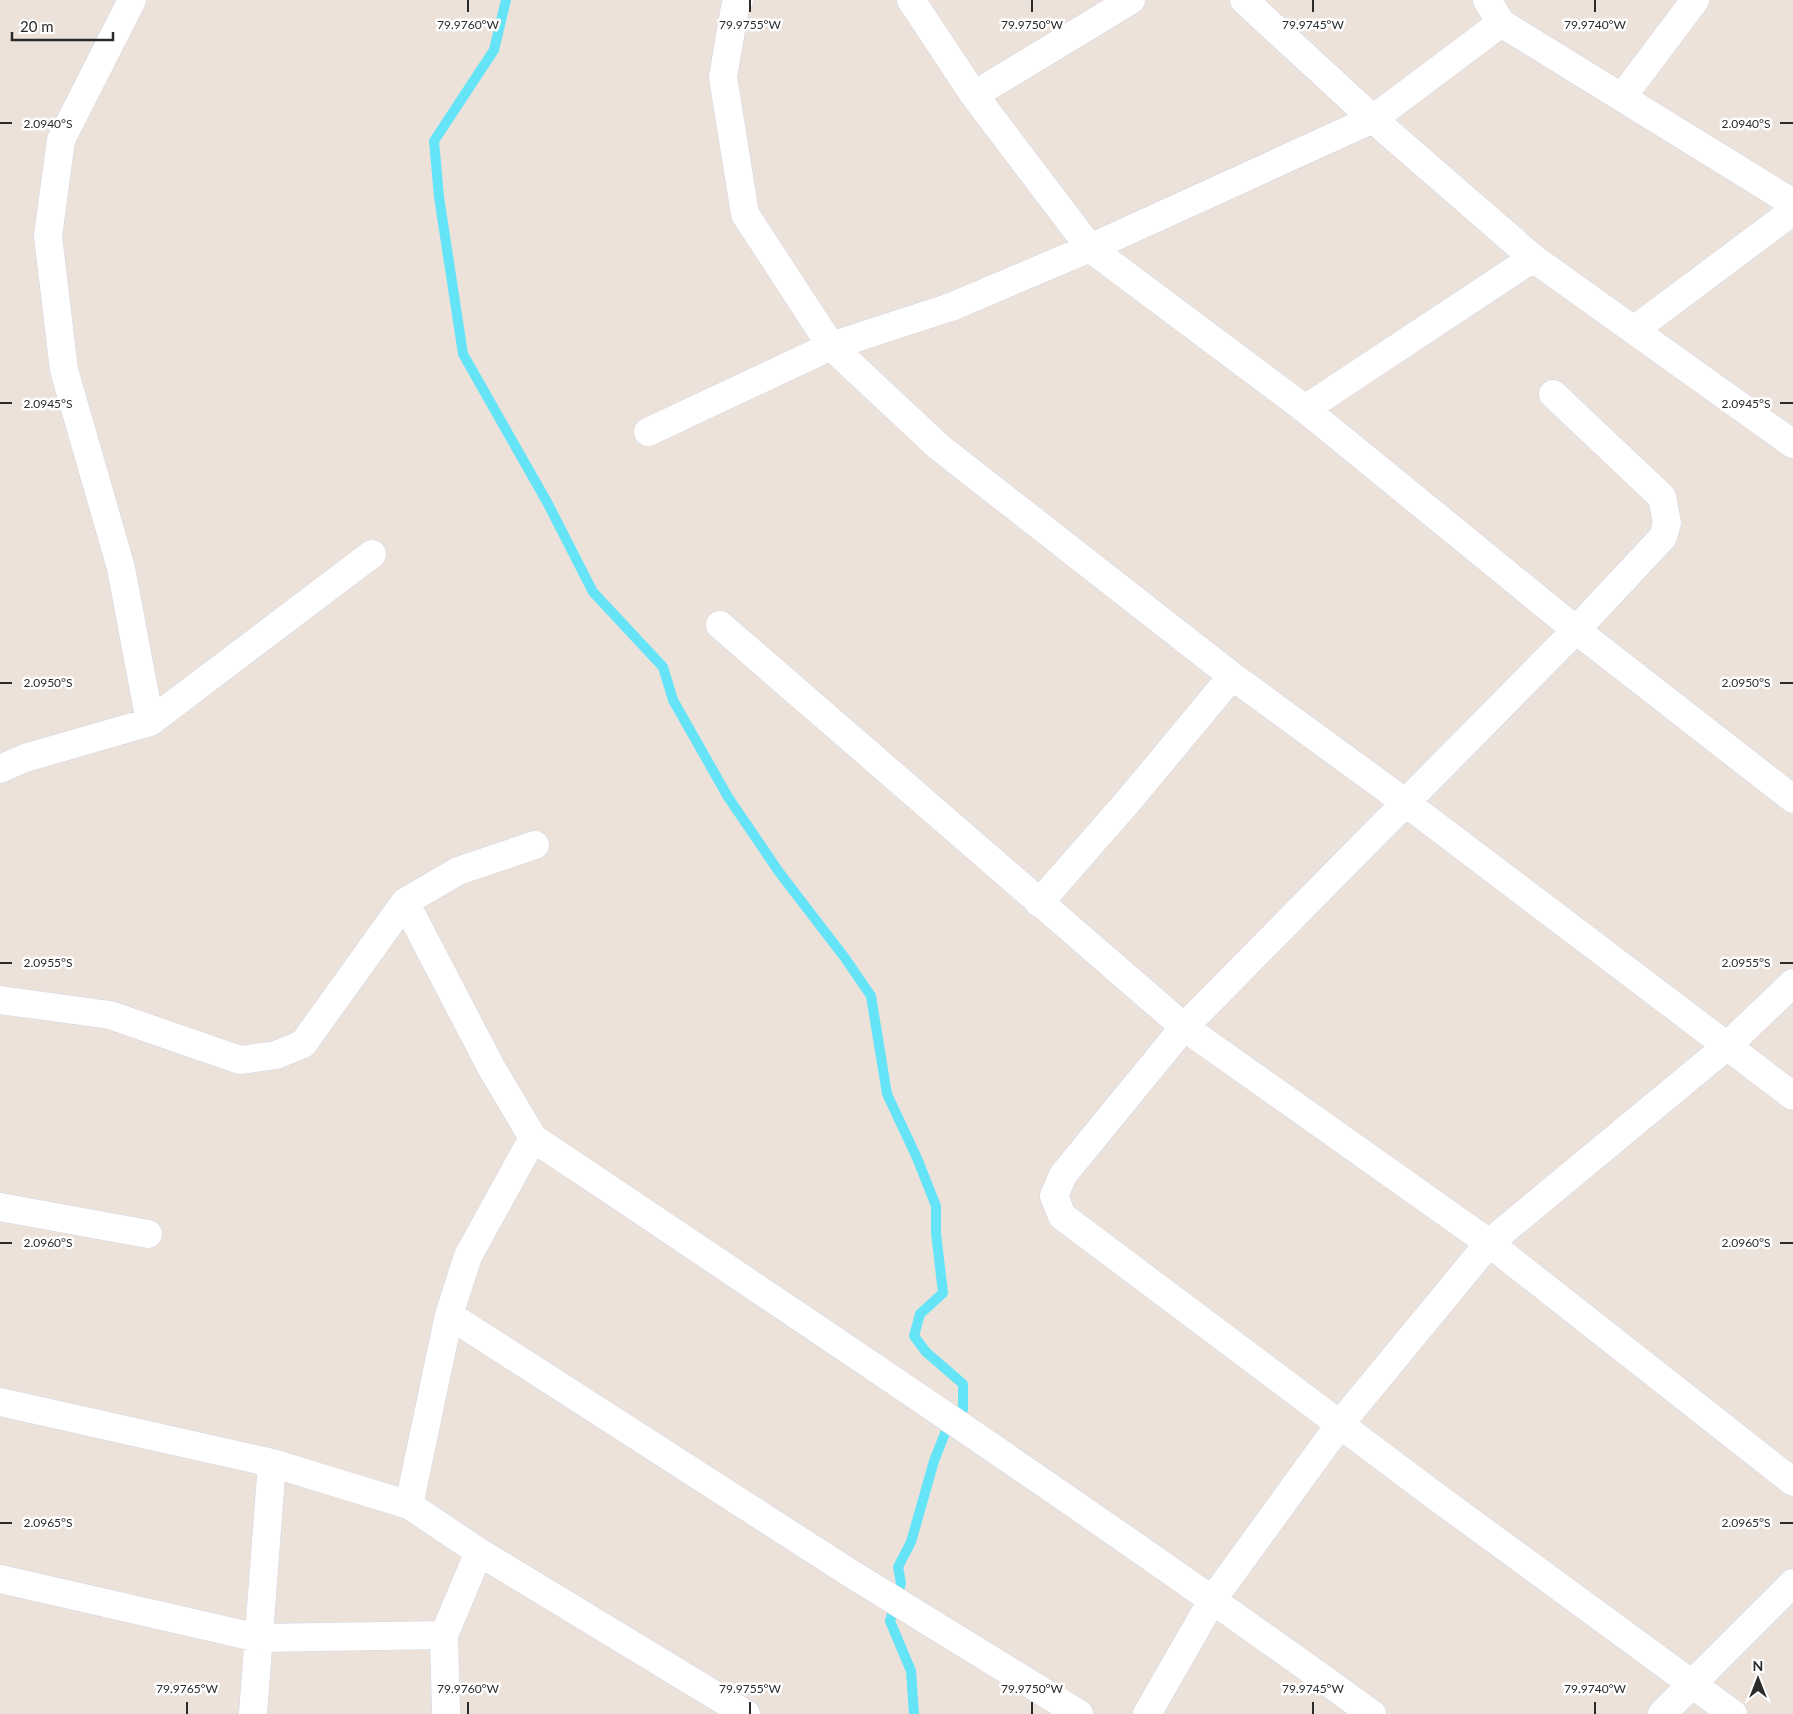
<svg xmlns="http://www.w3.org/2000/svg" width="1793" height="1714" font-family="Lato,sans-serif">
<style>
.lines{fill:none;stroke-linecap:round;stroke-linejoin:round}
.stream{stroke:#66e4f7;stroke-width:10}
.street-casing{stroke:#d0d6e4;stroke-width:29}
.street{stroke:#fff;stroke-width:28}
.ticks{fill:none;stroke:#2a2a2a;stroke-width:2}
.ticks-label{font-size:12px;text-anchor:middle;fill:#2a2a2a;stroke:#fff;stroke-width:5;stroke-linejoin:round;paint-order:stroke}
</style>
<rect width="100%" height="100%" fill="#ede2da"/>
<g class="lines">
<path class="stream" d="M506 0 494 50 434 141 439 197 463 354 547 502 593 592 663 667 673 700 728 797 779 872 845 958 871 996 887 1094 917 1158 936 1206V1233L943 1293 920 1314 914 1336 926 1352 963 1384V1410L945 1433 934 1461 911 1542 898 1567 901 1583 890 1621 911 1671 914 1714"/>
<g class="street-casing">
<path id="street" d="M132 0 61 140 48 236 64 370 121 568 150 722
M739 0 735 7 723 77 745 214 831 346 939 447 1232 676 1406 803 1793 1096
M911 0 974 95 1090 248 1305 409 1576 630 1793 799
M1244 0 1373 119 1533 258 1793 444
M1487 0 1501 23 1793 203
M974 95 1131 0
M1623 96 1695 0
M1634 330 1793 211
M1553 394 1662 497 1667 523 1663 537 1576 630 1184 1027 1063 1175 1054 1196 1062 1216 1438 1498 1733 1714
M1305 409 1533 258
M648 432 831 346 951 307 1090 248 1373 119 1501 23
M720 625 1184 1027 1489 1243 1793 1482
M0 769 25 758 150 722 372 554
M405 902 491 1067 533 1138 468 1256 449 1315 409 1505
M1039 903 1130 799 1232 676
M0 1000 110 1015 240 1060 276 1055 303 1044 405 902 458 871 535 845
M533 1138C815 1327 1097 1515 1372 1714
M0 1207 148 1234
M449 1315 850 1573 1079 1714
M0 1402 272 1463 409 1505 479 1552 746 1714
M0 1579 259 1638 444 1635
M253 1714 272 1463
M446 1714 444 1635 479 1552
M1147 1714 1213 1599 1340 1424 1489 1243 1727 1046 1793 983
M1662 1714 1793 1583"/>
</g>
<use href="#street" class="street"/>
</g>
<path class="ticks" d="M468 0V12M750 0V12M1032 0V12M1313 0V12M1595 0V12M0 123H12M1780 123H1793M0 403H12M1780 403H1793M0 683H12M1780 683H1793M0 963H12M1780 963H1793M0 1243H12M1780 1243H1793M0 1523H12M1780 1523H1793M187 1702V1714M468 1702V1714M750 1702V1714M1032 1702V1714M1313 1702V1714M1595 1702V1714"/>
<g class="ticks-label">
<text x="468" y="29">79.9760°W</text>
<text x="750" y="29">79.9755°W</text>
<text x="1032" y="29">79.9750°W</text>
<text x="1313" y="29">79.9745°W</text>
<text x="1595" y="29">79.9740°W</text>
<text x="48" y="128">2.0940°S</text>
<text x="1746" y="128">2.0940°S</text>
<text x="48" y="408">2.0945°S</text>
<text x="1746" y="408">2.0945°S</text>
<text x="48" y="687">2.0950°S</text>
<text x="1746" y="687">2.0950°S</text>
<text x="48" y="967">2.0955°S</text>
<text x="1746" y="967">2.0955°S</text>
<text x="48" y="1247">2.0960°S</text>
<text x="1746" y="1247">2.0960°S</text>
<text x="48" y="1527">2.0965°S</text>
<text x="1746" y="1527">2.0965°S</text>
<text x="187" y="1693">79.9765°W</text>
<text x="468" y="1693">79.9760°W</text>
<text x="750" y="1693">79.9755°W</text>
<text x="1032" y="1693">79.9750°W</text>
<text x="1313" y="1693">79.9745°W</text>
<text x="1595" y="1693">79.9740°W</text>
</g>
<g transform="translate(1758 1679)" stroke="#ffffff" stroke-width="4" paint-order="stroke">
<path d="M0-4L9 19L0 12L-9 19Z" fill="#2a2a2a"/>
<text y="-8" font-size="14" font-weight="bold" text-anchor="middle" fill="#2a2a2a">N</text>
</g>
<path d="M12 32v8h101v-8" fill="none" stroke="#2a2a2a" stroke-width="2.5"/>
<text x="20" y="32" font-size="15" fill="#2a2a2a" stroke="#ffffff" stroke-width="4" paint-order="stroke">20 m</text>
</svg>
